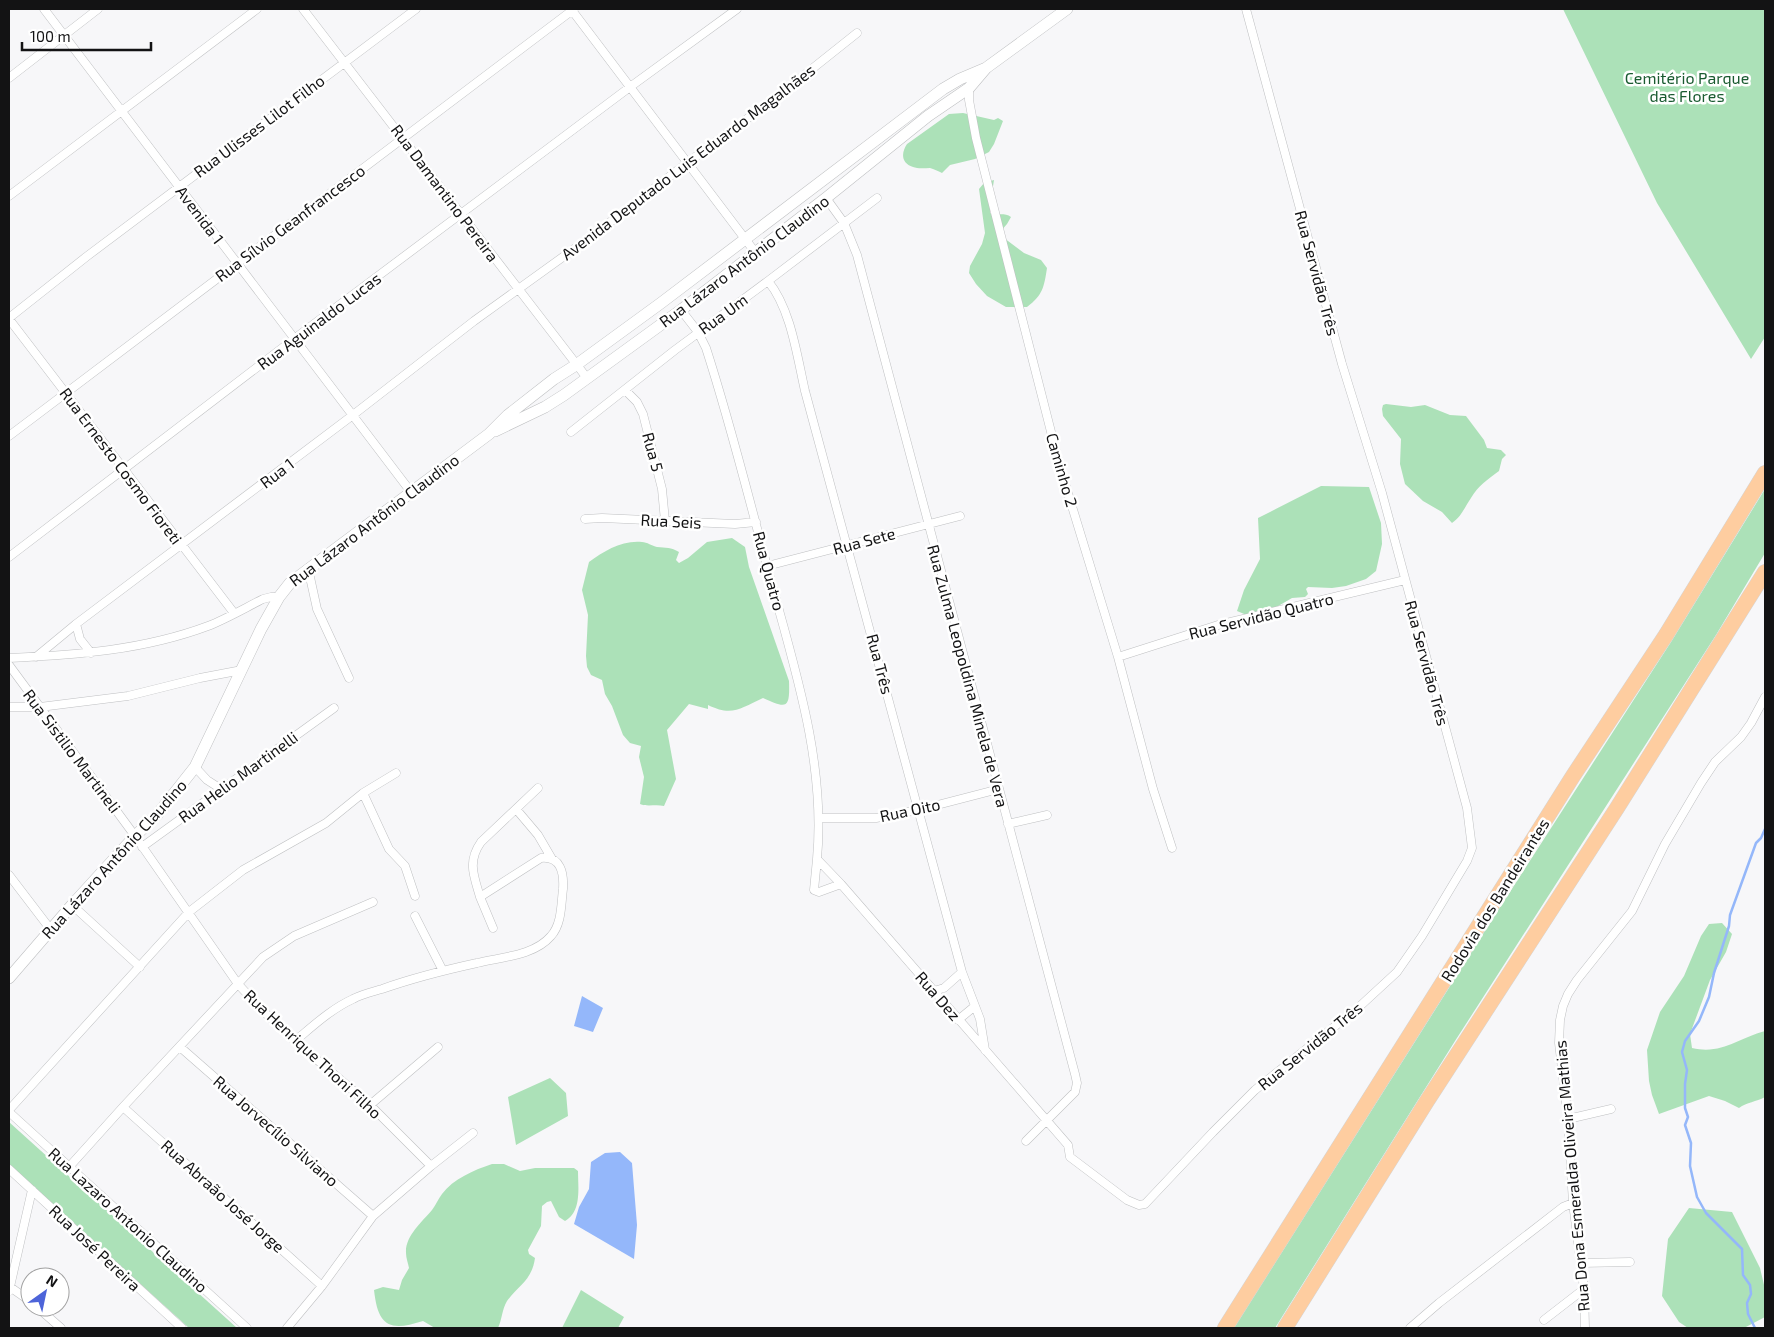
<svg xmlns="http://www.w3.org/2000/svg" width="1774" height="1337" font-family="'Exo 2',sans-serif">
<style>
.green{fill:#ace1b8}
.water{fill:#94b7fa}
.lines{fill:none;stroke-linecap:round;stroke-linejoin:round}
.stream{stroke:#94b7fa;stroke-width:2.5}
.minor-casing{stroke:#bfc0c2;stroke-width:9}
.secondary-casing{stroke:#bfc0c2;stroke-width:12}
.motorway-casing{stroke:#d5d5d5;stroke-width:16}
.minor{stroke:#fff;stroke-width:8}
.secondary{stroke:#fff;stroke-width:11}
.motorway{stroke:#fecda0;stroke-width:15}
.labels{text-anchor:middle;stroke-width:5;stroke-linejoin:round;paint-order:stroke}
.park-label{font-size:16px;fill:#1a5b31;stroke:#fff}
.street-label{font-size:16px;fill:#131314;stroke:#fff}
</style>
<rect width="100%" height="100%" fill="#f7f7f9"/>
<path class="green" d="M1563 9H1765V337L1751 359 1657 203Z
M963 113 994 120 998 118 1003 121 994 144 989 152 975 159 950 165 942 173C938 171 934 169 930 168 925 168 918 169 913 167 901 163 901 153 907 144L949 114Z
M994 180 990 205V213C997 216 1005 212 1011 217L1007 224 1000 232V235L1024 253 1041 260 1047 268C1044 287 1043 295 1027 307H1006L987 296 976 284 969 273 970 266 982 244 985 233 979 189 984 183Z
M1386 404 1411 407 1425 405 1450 415 1466 416 1484 440 1487 448 1501 450 1506 455 1502 459 1499 471C1488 479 1478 486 1471 498 1464 508 1462 516 1452 523L1442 512 1423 501 1405 484 1400 464 1401 439 1383 416 1382 409 1383 405Z
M1321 486 1369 487 1381 523 1382 544 1376 571 1366 579 1346 586 1332 588 1308 587 1306 589 1308 594 1305 597 1292 598 1273 609 1249 616 1237 611 1244 590 1260 559 1258 518Z
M1765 489V553L1716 635 1455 1041 1275 1328H1234L1495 915 1671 642Z
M732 538 745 547 749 567 789 681C790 709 787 709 763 698 741 708 732 717 708 705V709L689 704 667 730 676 779 664 806C656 804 647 807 640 804L644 777 639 757 641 746 630 743 623 735 612 706 605 694 602 680 591 675 587 667 586 656 588 615 582 590 589 562C604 551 622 540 642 542 647 542 652 546 657 547 666 548 671 547 679 552L676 560 679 563 688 558 707 542Z
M1722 923 1732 934 1726 952 1710 980 1690 1034 1692 1048C1722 1055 1738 1038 1765 1031V1097C1756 1102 1747 1102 1739 1108L1725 1101 1709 1096 1659 1114 1652 1095 1649 1081 1647 1050 1660 1012 1684 976 1701 936 1709 924Z
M550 1078 566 1093 568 1116 516 1145 508 1097Z
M9 1122 237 1328H189L9 1165Z
M492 1164H504L520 1171 535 1168H574L578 1171C578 1187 582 1212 565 1221L559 1217 551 1201 547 1202 542 1206 541 1226 528 1250 529 1254 535 1258C532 1280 519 1285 507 1301 502 1309 502 1320 498 1328H435L423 1321C389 1332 378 1326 374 1290L383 1287 399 1290 402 1280 409 1268C408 1263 406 1258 406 1253 405 1236 422 1222 432 1210 436 1205 438 1199 442 1194 453 1179 474 1170 492 1164Z
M1689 1208 1732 1212 1760 1268 1765 1289V1317L1744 1328H1688L1679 1322 1662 1296 1668 1239Z
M581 1290 624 1317 618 1328H562Z"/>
<path class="water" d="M582 996 603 1008 593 1032 574 1026Z
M620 1152 632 1163 637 1225 634 1259 574 1224 579 1207 589 1189 591 1162 605 1153Z"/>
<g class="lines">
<path class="stream" d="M1755 1328 1748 1314 1747 1303 1751 1294 1750 1285 1743 1275 1742 1249 1706 1213 1697 1197 1690 1166 1691 1143 1685 1125 1688 1117 1685 1108V1084L1687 1070 1682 1052 1685 1041 1699 1021 1709 997 1714 973 1729 926 1730 915 1756 843 1761 838 1765 829"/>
<g class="minor-casing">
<path id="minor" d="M44 9 411 492
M303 9 587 378
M571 9 755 252
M9 78 98 9
M969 88V100L976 138 1060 467 1118 657 1153 789 1172 848
M9 196 257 9
M826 198 844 223 857 255 1075 1074 1077 1083 1075 1092 1026 1141
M768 281C791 309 797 356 805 391L962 972 980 1019 985 1050
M681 310 698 332 706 348C730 422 749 498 769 574 794 666 826 762 817 859L841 884 1068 1145 1070 1157 1127 1200 1139 1205 1145 1204 1213 1132 1255 1090 1359 1007 1397 972 1422 936 1467 861 1472 848 1467 808 1382 493 1342 364 1246 9
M9 318 86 257 416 9
M9 319 234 613
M625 390 637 402 643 414 662 489 665 521
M571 432 675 350 768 281 877 198
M9 436 574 9
M585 519 602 518 735 524 756 522
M9 557 294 339 630 87 737 9
M767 566 960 516
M308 568 317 609 349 678
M76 624 80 639 91 653
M36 657 76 624 353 415 474 321 592 236 687 163 778 96 857 33
M1118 657 1218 625 1405 580
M9 658C76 655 144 650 208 626 226 619 245 608 263 599L271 597H279
M9 665 135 836 238 984 261 1009 295 1041 370 1105 431 1166
M9 707H40L128 696 200 678 242 670
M195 767 207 780 221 789
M363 793 389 849 405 866 415 896
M516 809 538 835 552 859
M820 818H876L918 810 999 789
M1008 824 1047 815
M142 847 334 708
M817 859 814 890 819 892 841 884
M9 875 51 930
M480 897C474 876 467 862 481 842L538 788
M72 905 140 967
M415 916 443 971
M934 991 944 988 962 972
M958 1020 975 1006
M295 1041C313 1026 331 1009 353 999 362 994 372 992 382 989 413 978 445 970 477 963 501 957 534 956 551 936 562 924 561 904 563 889 564 873 561 856 541 858L480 897 493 928
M180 1047 373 1216
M370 1105 438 1047
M123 1107 322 1286
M9 1110 189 912 243 870 326 823 363 793 396 773
M9 1112 247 1328
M1568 1119 1611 1109
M69 1167 123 1107 263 957 294 936 373 902
M9 1169 182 1328
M1581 1263 1630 1262
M10 1287 30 1301
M9 1291 32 1190
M37 1307 61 1328
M1544 1320 1584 1289
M287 1328 322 1286 373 1216 431 1166 473 1133
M1410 1328 1439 1303 1563 1207 1573 1203
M1585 1328 1584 1289 1573 1203 1568 1119 1559 1043 1560 1020 1563 1006 1568 994 1577 980 1632 911 1665 844 1701 783 1715 762 1741 737 1751 723 1765 697"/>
</g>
<g class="secondary-casing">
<path id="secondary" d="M495 431 545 407 564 395 681 310 826 198 928 116 969 88 986 68 1067 9
M9 978 72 905 135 836 157 815 195 767 261 629 279 597 290 583 489 434 508 415 554 379 576 365 661 303 943 89 960 79 986 68"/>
</g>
<g class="motorway-casing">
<path id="motorway" d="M1225 1328 1573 776 1666 635 1765 473
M1285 1328 1427 1101 1617 808 1765 572"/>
</g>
<use href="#minor" class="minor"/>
<use href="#secondary" class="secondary"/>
<use href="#motorway" class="motorway"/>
</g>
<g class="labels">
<g class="park-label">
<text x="1687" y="84">Cemitério Parque<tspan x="1687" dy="18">das Flores</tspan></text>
</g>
<g class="street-label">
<text transform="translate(259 126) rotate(-37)" y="6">Rua Ulisses Lilot Filho</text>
<text transform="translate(688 162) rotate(-37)" y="6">Avenida Deputado Luis Eduardo Magalhães</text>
<text transform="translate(445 193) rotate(53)" y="6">Rua Damantino Pereira</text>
<text transform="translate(200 215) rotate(53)" y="6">Avenida 1</text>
<text transform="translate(290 223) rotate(-37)" y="6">Rua Sílvio Geanfrancesco</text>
<text transform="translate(744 261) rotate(-37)" y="6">Rua Lázaro Antônio Claudino</text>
<text transform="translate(1317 273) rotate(75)" y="6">Rua Servidão Três</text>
<text transform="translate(723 314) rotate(-36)" y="6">Rua Um</text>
<text transform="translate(319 321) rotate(-37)" y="6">Rua Aguinaldo Lucas</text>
<text transform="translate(653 452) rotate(75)" y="6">Rua 5</text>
<text transform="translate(121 466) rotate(53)" y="6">Rua Ernesto Cosmo Fioreti</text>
<text transform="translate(1062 470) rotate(74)" y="6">Caminho 2</text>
<text transform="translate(277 473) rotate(-37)" y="6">Rua 1</text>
<text transform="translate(374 520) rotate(-37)" y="6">Rua Lázaro Antônio Claudino</text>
<text transform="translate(671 521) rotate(3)" y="6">Rua Seis</text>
<text transform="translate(864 541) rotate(-15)" y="6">Rua Sete</text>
<text transform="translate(769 571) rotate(75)" y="6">Rua Quatro</text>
<text transform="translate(1261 616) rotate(-14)" y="6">Rua Servidão Quatro</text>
<text transform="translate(1427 663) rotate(75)" y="6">Rua Servidão Três</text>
<text transform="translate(880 664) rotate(75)" y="6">Rua Três</text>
<text transform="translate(968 676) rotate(75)" y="6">Rua Zulma Leopoldina Minela de Vera</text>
<text transform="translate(72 751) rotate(53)" y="6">Rua Sistilio Martineli</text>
<text transform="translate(238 777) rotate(-36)" y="6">Rua Helio Martinelli</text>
<text transform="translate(910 810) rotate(-12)" y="6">Rua Oito</text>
<text transform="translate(114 859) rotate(-48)" y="6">Rua Lázaro Antônio Claudino</text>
<text transform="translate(1495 900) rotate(-58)" y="6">Rodovia dos Bandeirantes</text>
<text transform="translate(938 996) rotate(49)" y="6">Rua Dez</text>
<text transform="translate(1310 1046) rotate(-39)" y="6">Rua Servidão Três</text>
<text transform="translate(313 1054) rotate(43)" y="6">Rua Henrique Thoni Filho</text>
<text transform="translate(276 1131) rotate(41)" y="6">Rua Jorvecílio Silviano</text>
<text transform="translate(1572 1176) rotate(-95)" y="6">Rua Dona Esmeralda Oliveira Mathias</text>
<text transform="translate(223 1196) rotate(42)" y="6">Rua Abraão José Jorge</text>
<text transform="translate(128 1220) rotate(42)" y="6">Rua Lazaro Antonio Claudino</text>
<text transform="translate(95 1248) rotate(43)" y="6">Rua José Pereira</text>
</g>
</g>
<rect width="1774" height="1337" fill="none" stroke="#131314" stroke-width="20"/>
<g transform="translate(45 1292) rotate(33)"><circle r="24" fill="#ffffff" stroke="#a1a1a1"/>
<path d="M0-4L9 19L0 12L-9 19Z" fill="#4d64d9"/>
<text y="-8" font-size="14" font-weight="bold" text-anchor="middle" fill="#131314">N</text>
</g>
<path d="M22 42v8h129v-8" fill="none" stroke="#131314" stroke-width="2.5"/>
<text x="30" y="42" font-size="15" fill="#131314" stroke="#ffffff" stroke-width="4" paint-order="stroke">100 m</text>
</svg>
